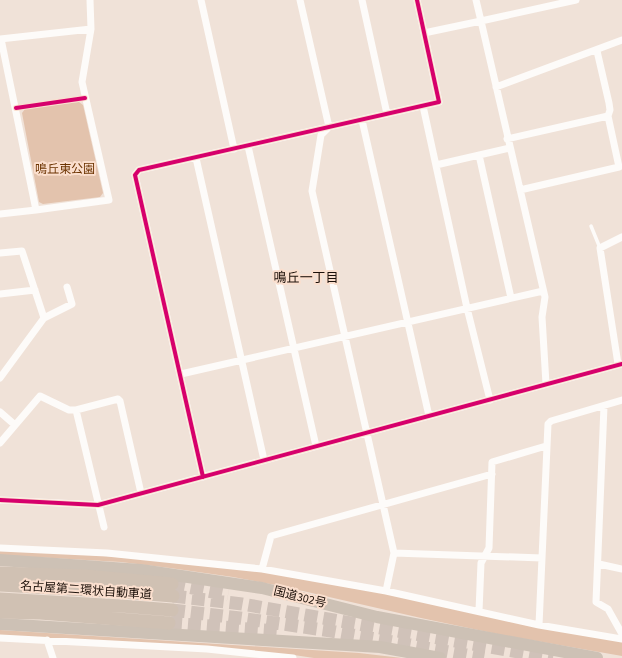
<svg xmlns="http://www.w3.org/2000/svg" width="622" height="658" font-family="'Source Sans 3','Noto Sans JP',sans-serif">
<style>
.green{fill:#e3c3ad}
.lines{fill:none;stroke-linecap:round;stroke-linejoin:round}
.motorway-tunnel{stroke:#d0c2b9;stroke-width:13;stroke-dasharray:13 6;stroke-linecap:butt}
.service{stroke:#fdfbf9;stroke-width:3.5}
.minor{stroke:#fdfbf9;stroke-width:7}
.trunk{stroke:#cdc1b5;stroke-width:12}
.motorway{stroke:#d0c1b3;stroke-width:13}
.cycleway-casing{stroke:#fbdfce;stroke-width:6}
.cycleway{stroke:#d6006c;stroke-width:4}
.labels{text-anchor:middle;stroke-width:4;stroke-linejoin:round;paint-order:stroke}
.park-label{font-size:12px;fill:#6b3300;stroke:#fbdfce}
.street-label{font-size:12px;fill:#1c1009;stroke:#fbdfce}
.neighbourhood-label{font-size:13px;fill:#1c1009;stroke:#fbdfce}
</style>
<rect width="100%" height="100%" fill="#f0e2d8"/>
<path class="green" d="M79 102 83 105 103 193 100 197 43 204 39 202 22 113 25 109Z
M0 550 64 553 142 559 265 572 372 591 622 642V656L502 635 421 618 281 586 233 577 170 568 121 562 0 555Z
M0 630 359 653 402 658H314L294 655 0 635Z"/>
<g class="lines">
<path class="motorway-tunnel" d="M172 584 228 595
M173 596 242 604 553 658
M172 610 240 618 331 631 484 658
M169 623 277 631"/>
<path class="service" d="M591 226 600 248"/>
<path class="minor" d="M201 0 234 149
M300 0 329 127 321 135 312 191 394 553 386 591
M362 0 387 114
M424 33 481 21 476 0
M0 39 91 29
M1 39 36 210 109 200 82 82 91 29 90 0
M597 51 609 103 610 110 608 116
M496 87 622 40
M423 106 467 308 490 400
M362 120 429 416
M507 139 608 116 619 167 520 190
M248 146 316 446
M479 155 511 298
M196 158 264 460
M436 165 510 148
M0 214 36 210
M0 253 22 251 44 318 0 378
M0 294 35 290
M44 318 72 304 67 287
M618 364 600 248 622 237
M181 374 543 291
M546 384 542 317 545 297 481 21 576 0
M604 406 596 602 608 609 622 634
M76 410 118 399 120 401 141 493
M0 412 15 425
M0 443 40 396 69 410H76L104 527
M203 477 135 175 139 170 439 102 417 0
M0 500 98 505 622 364
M0 548 107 553 262 569 386 591 539 625 622 639
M394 553 542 558
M599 564 622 569
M262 569 271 536 492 474
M479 611 481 563 489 548 492 462 546 446
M539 625 548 424 551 421 622 400
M0 638 207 649 293 658
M47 640 53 658"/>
<path class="trunk" d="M0 560 141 570 262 588 377 617 597 658
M0 624 380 647 440 658"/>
<path class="motorway" d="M0 573 85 576 172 584
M0 585 123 592 173 596
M0 599 121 606 172 610
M0 612 40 613 169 623"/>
<g class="cycleway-casing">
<path id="cycleway" d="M16 108 85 98
M203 477 135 175 139 170 439 102 417 0
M0 500 98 505 622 364"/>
</g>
<use href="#cycleway" class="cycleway"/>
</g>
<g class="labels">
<g class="park-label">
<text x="65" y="173">鳴丘東公園</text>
</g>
<g class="street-label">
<text transform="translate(86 590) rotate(4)" y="4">名古屋第二環状自動車道</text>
<text transform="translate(300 597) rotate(14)" y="4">国道302号</text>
</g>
<g class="neighbourhood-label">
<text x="306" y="282">鳴丘一丁目</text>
</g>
</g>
</svg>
